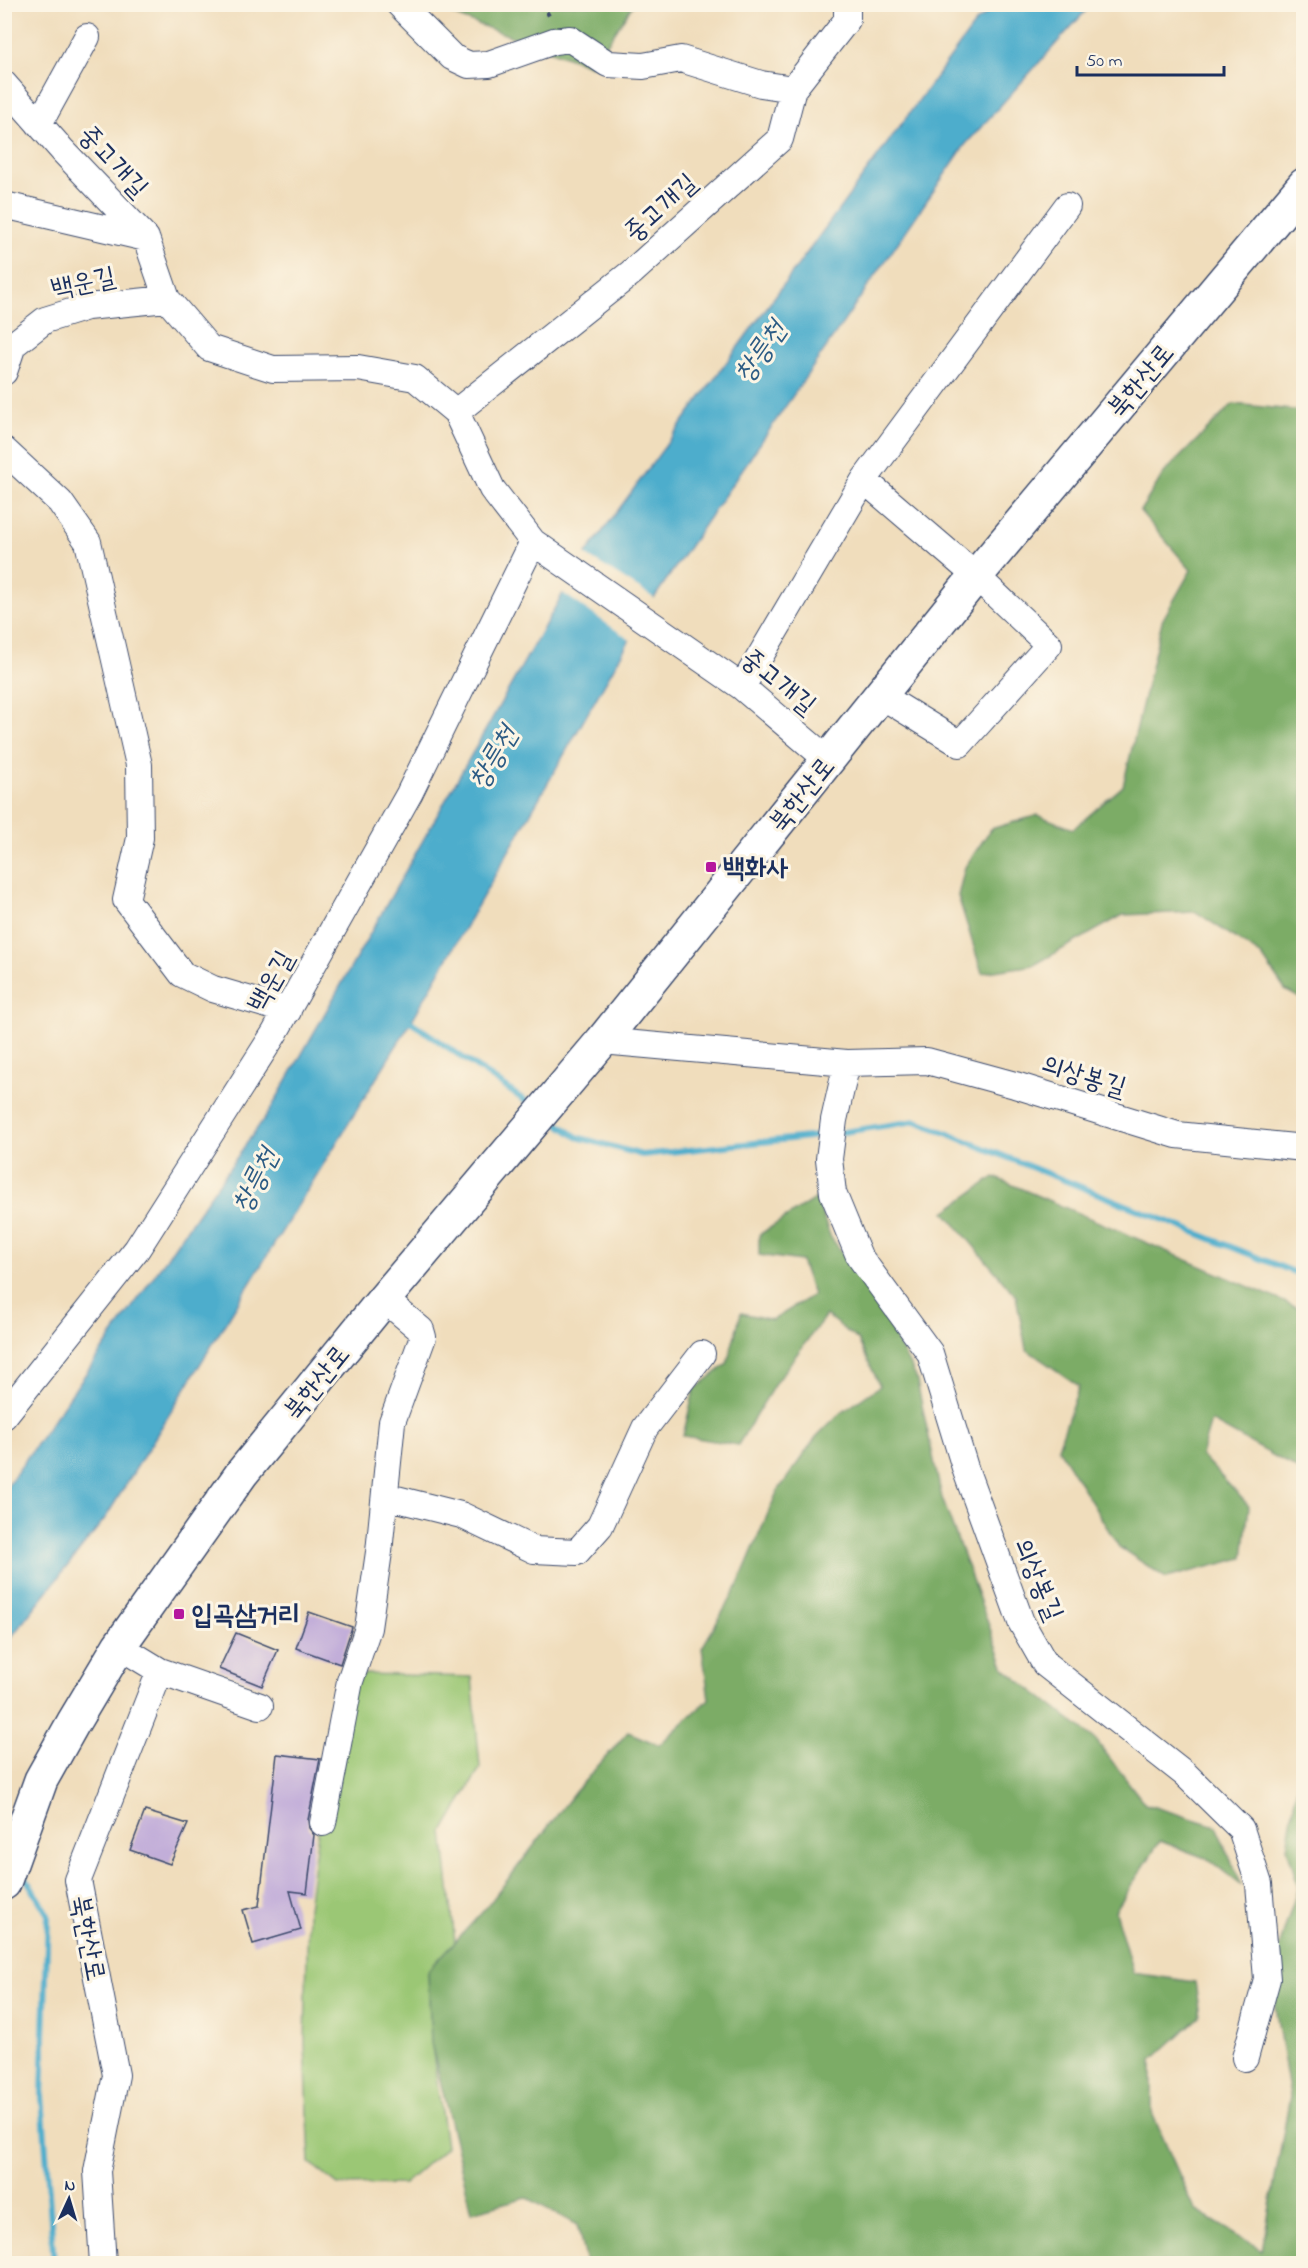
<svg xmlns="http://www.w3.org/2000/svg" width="1308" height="2268" font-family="'Indie Flower','Poor Story',sans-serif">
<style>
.green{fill:#9bc774;stroke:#5b7b69;stroke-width:1.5}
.forest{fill:#7cac66;stroke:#4c6e62;stroke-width:1.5}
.water{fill:#4dadcc;stroke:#346e95;stroke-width:1.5}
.pier{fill:#f0ddbc}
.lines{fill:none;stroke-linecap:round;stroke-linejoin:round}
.stream{stroke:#4dadcc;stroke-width:6}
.building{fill:#c2aed9}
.minor-casing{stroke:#3b496c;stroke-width:28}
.major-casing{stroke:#3b496c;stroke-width:36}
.path{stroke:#3b496c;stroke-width:4;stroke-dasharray:4.5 4.5;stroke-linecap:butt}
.minor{stroke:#fff;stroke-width:26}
.major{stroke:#fff;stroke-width:33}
.poi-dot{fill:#b5179e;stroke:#fcf5e5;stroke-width:2}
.labels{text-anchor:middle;stroke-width:6;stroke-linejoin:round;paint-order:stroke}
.street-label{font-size:27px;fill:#1b2f5e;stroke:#fcf5e5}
.poi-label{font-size:27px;font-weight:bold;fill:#1b2f5e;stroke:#fcf5e5;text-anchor:start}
.water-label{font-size:28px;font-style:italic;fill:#2c5b84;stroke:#fcf5e5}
</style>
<rect width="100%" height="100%" fill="#fcf5e5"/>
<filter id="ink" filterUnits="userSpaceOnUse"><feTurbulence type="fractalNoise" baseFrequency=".0167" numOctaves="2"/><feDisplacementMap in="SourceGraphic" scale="12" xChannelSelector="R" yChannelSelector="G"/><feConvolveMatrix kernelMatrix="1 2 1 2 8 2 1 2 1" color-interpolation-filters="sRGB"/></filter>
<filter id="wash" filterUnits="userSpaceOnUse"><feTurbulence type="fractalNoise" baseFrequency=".008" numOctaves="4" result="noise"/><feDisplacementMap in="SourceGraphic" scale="24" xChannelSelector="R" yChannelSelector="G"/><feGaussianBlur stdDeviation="1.35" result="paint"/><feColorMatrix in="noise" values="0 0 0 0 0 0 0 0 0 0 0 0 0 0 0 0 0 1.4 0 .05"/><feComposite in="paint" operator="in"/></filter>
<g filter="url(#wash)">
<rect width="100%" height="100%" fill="#f0ddbc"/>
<path class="green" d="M365 1674 472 1677 480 1768 443 1832 455 1942 428 1971 431 2038 446 2147 404 2184 338 2185 310 2163 305 2043 308 1908 337 1687Z"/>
<path class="forest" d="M432 5H633L592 66 461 18Z
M1233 404 1303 411V1000L1285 990 1262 956 1196 912 1123 915 1034 965 982 973 958 896 965 867 991 829 1038 815 1073 829 1123 786 1162 621 1191 570 1140 511 1164 473Z
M994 1177 1303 1310V1472L1211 1421 1201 1455 1249 1506 1243 1558 1166 1578 1119 1547 1058 1448 1079 1386 1026 1349 1016 1296 945 1212Z
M816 1198 831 1238 866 1282 916 1377 942 1498 1005 1669 1095 1739 1145 1804 1216 1826 1242 1886 1208 1859 1160 1841 1115 1911 1133 1973 1195 1982 1200 2016 1152 2060V2113L1195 2210 1262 2250 1290 2097 1270 1976 1298 1887 1287 1847 1299 1773 1303 1767V2263H586L577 2225 526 2197 472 2212 431 2043 428 1971 486 1908 575 1792 628 1732 659 1745 709 1699 702 1648 737 1587 777 1492 816 1437 837 1416 880 1386 858 1340 826 1315 776 1382 738 1445 683 1436 694 1390 727 1364 741 1313 773 1320 813 1295 801 1261 759 1255V1235Z"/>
<path class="water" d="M998 5H1091L965 145 652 601 411 1022 106 1517 5 1645V1489L270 1110 583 558 977 21Z"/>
<path class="pier" d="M583 553 657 600 633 642 560 591Z"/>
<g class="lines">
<path class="stream" d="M404 1017 534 1107
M550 1118 577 1137 642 1155 827 1135
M837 1133 916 1121 1304 1276
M21 1870 48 1915 42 2096 54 2264"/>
</g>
<g id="blocks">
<path class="building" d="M309 1612 352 1627 340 1664 296 1648Z
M236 1633 278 1650 262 1686 219 1669Z
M277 1754 320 1759 308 1820 309 1828 314 1835 307 1893 290 1891 301 1930 253 1944 243 1910 259 1906Z
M145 1811 188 1824 170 1864 130 1850Z"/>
</g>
</g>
<g filter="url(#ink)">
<use href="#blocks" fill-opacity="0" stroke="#3b496c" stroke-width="1.5"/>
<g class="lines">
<g class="minor-casing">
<path id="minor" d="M399 4 452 57 469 65 489 64 554 41 570 39 608 64 643 66 681 59 761 84 793 89
M4 84 63 151 146 238 167 299 209 348 273 369 358 368 415 378 456 412 492 489 533 542 742 687 828 760
M39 124 87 37
M4 205 146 238
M4 372 13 345 45 320 87 307 167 299
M456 412 631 273 780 139 793 89 847 20V4
M4 450 60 502 88 542 139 765 140 838 126 900 182 974 213 989 288 1011
M864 480 976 576 1049 645 960 744 880 695
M742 687 864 480 1067 206
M602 1041 847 1063 927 1061 1015 1085 1177 1135 1304 1148
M847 1063 834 1120 829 1159 833 1193 859 1256 930 1353 966 1471 1021 1622 1045 1664 1185 1774 1241 1829 1259 1884 1267 1979 1245 2058
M4 1416 137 1249 274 1034 409 794 533 542
M385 1496 461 1515 534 1550 577 1552 600 1526 645 1428 702 1354
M160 1671 260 1706
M323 1823 350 1681 368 1628 379 1552 392 1422 423 1337 421 1330 384 1299
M103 2264 97 2171 116 2075 78 1880 160 1671 119 1646"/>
</g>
<g class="major-casing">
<path id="major" d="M4 1883 41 1780 73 1723 119 1646 242 1473 384 1299 602 1041 976 576 1304 185"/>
</g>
<path class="path" d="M542 4 551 19"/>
<use href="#minor" class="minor"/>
<use href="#major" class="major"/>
</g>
</g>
<g class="poi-dot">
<rect x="705" y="861" width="12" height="12" rx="3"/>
<rect x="173" y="1608" width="12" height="12" rx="3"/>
</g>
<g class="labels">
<g class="street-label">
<text transform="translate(114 161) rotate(47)" y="9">중고개길</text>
<text transform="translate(660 207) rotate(-42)" y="9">중고개길</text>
<text transform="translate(83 282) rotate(-12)" y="9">백운길</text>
<text transform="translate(1140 380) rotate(-50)" y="9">북한산로</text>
<text transform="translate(779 681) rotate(39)" y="9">중고개길</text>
<text transform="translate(801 794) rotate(-51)" y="9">북한산로</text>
<text transform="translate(270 981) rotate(-61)" y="9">백운길</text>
<text transform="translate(1084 1075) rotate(17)" y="9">의상봉길</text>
<text transform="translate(316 1382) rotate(-51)" y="9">북한산로</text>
<text transform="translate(1039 1579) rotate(67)" y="9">의상봉길</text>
<text transform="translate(89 1938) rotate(79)" y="9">북한산로</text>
</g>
<g class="poi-label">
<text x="723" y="876">백화사</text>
<text x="191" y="1623">입곡삼거리</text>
</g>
<g class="water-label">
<text transform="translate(759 351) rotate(-55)" y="10">창릉천</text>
<text transform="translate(492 757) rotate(-59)" y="10">창릉천</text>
<text transform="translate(254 1180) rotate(-63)" y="10">창릉천</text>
</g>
</g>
<rect width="1308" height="2268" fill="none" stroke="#fcf5e5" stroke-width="24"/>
<g transform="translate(69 2199) rotate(4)" stroke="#fcf5e5" stroke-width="4.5" paint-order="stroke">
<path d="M0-4.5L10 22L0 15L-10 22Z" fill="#1b2f5e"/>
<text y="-9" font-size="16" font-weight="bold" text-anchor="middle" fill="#1b2f5e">N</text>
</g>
<path d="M1077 66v9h147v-9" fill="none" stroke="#1b2f5e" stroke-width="3"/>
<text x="1086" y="66" font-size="18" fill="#1b2f5e" stroke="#fcf5e5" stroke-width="4.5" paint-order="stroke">50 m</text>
</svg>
